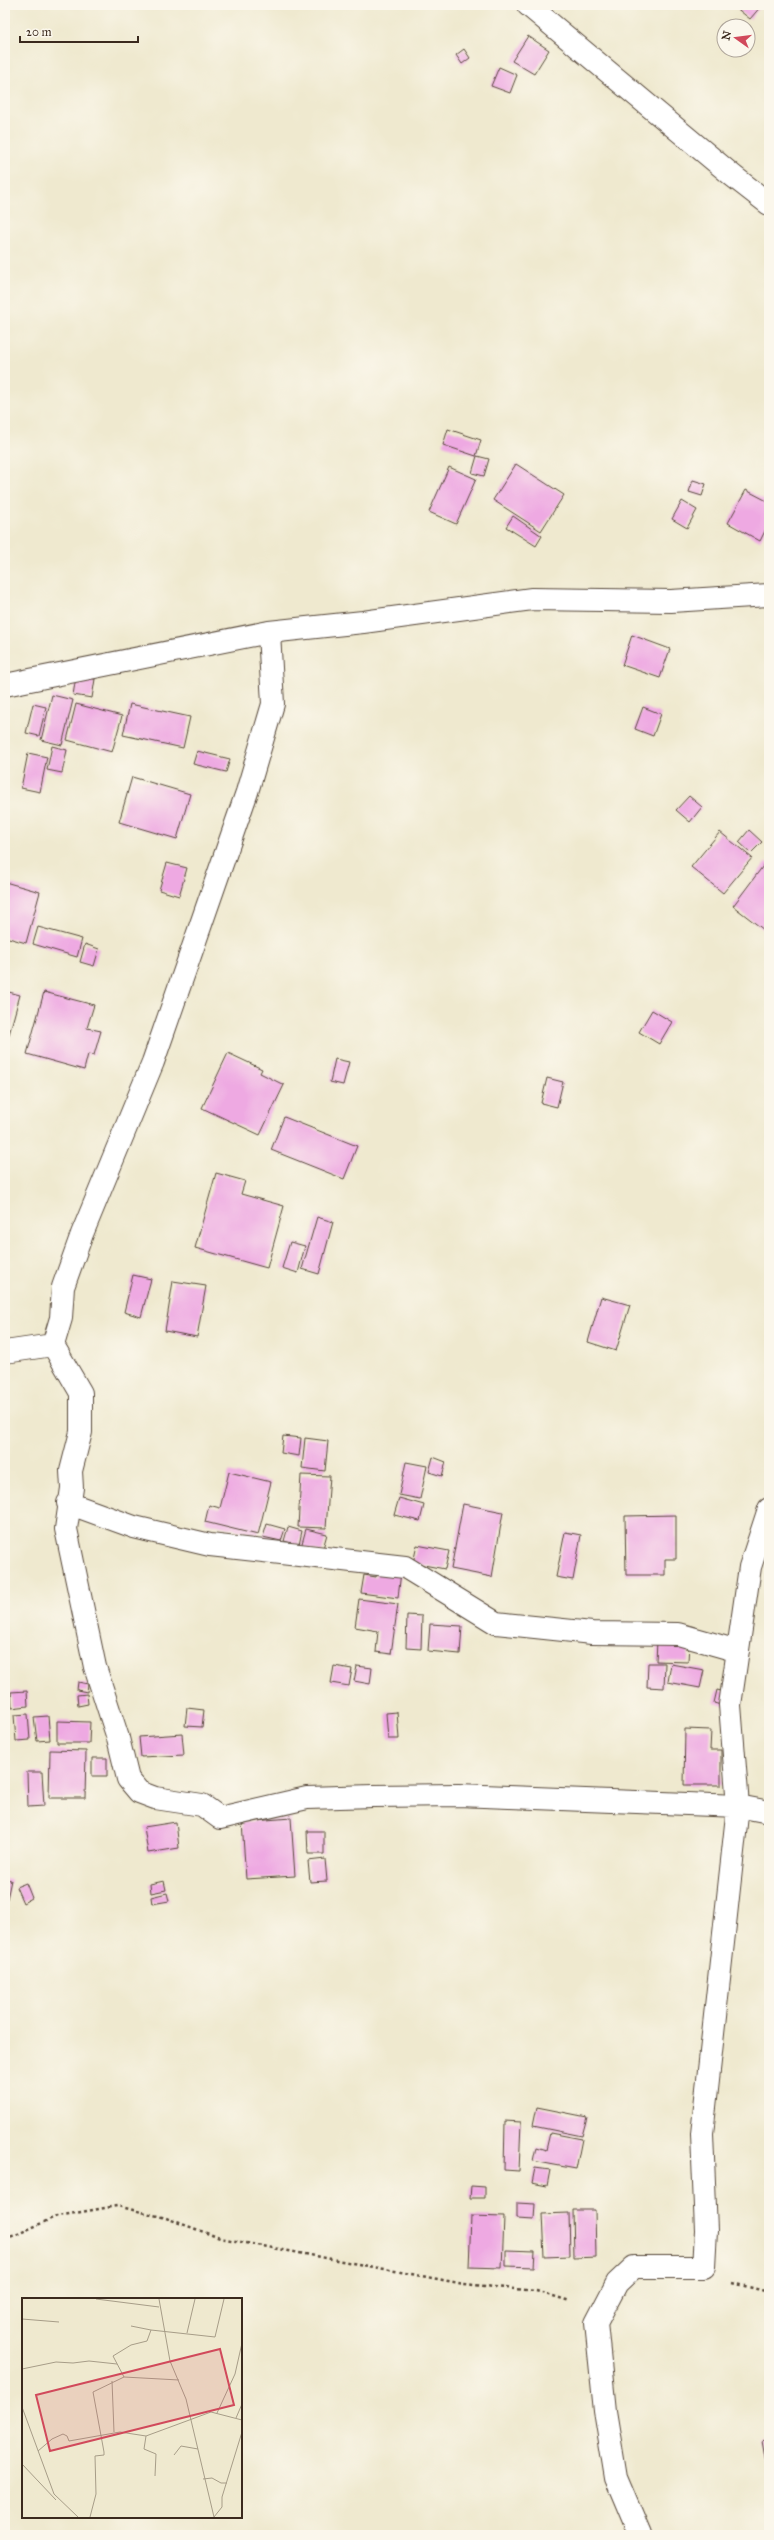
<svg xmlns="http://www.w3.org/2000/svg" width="774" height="2540" font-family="'IM FELL Great Primer',serif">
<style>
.building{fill:#eea9e2}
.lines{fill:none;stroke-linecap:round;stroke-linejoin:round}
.minor-casing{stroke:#564739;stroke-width:24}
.path{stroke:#564739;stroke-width:2.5;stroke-dasharray:3 3;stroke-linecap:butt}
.minor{stroke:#fff;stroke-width:22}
.inset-road{fill:none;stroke:#a79d88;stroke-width:1}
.view{fill:#d1495b;fill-opacity:0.15;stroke:#d1495b;stroke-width:2}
.inset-edge{fill:none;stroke:#3b2a1e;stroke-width:2}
</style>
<rect width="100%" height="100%" fill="#fbf7ec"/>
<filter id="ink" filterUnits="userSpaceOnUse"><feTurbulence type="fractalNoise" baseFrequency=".025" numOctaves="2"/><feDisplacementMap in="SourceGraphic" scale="8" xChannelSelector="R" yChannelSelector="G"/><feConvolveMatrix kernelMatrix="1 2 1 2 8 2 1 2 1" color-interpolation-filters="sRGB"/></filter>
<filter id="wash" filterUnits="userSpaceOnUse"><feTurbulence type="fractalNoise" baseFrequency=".012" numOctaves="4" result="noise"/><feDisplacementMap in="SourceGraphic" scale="16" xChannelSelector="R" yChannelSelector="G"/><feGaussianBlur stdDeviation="0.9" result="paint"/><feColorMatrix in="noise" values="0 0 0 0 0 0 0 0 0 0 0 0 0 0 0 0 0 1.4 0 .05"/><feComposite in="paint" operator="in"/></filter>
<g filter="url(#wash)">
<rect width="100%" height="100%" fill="#efe9cf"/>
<g id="blocks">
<path class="building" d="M737 5H762L750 19 735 7Z
M528 36 549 50 534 74 512 61Z
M464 49 470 58 462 64 456 55Z
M499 67 517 75 510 93 491 86Z
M448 429 481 440 476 456 443 445Z
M477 456 489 459 484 476 472 473Z
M516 464 564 495 541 531 493 500Z
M449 467 476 479 456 524 429 512Z
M693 480 706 484 702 496 689 492Z
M746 490 769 502V523L760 541 728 523Z
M682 501 697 510 687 528 672 519Z
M513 516 542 536 536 546 506 527Z
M632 635 670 649 660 678 622 665Z
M76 677 95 679 92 698 73 695Z
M52 695 73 700 62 745 41 740Z
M33 704 46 707 39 736 26 733Z
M76 704 122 716 112 752 67 740Z
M130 704 190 717 183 748 123 735Z
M643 707 661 714 653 736 635 729Z
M52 746 67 750 62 773 47 770Z
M197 751 230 759 226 772 193 764Z
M28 753 47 757 40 792 21 788Z
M132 777 190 794 177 839 119 822Z
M689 796 702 807 690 822 676 810Z
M749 830 762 842 751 853 739 842Z
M720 832 752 858 723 893 691 867Z
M766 862 769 864V923L764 930 733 906Z
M167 863 187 868 179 896 159 890Z
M5 882 40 892 26 943 5 937Z
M38 927 82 939 77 957 33 944Z
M85 944 99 949 94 966 80 962Z
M5 991 20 995 5 1049Z
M44 992 94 1005 87 1028 101 1031 94 1055 88 1054 84 1070 27 1054Z
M652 1010 672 1022 659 1044 639 1032Z
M228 1053 262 1069 260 1073 284 1085 260 1135 202 1108Z
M335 1059 349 1062 343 1085 330 1082Z
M547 1078 563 1082 557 1107 541 1103Z
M284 1117 357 1146 344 1179 271 1150Z
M216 1173 245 1181 241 1194 284 1206 267 1268 195 1248Z
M317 1217 333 1222 319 1274 302 1269Z
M290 1242 305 1246 298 1273 282 1268Z
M133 1275 151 1279 141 1317 124 1312Z
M173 1281 206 1286 197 1337 165 1331Z
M601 1297 630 1305 616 1351 588 1342Z
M283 1436 301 1438 299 1456 281 1453Z
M305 1438 328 1441 325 1471 302 1468Z
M433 1457 446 1462 442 1476 429 1472Z
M406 1462 427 1466 420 1499 399 1495Z
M229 1472 271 1482 258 1535 205 1522 209 1505 220 1508Z
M301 1475 330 1476 326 1528 298 1527Z
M399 1498 424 1505 420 1521 394 1515Z
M463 1504 503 1512 492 1577 451 1569Z
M676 1515V1559H665V1575H626L625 1516Z
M267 1524 285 1529 281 1541 263 1537Z
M288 1527 302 1531 299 1545 284 1541Z
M306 1529 327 1534 322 1552 301 1547Z
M565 1532 581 1535 573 1580 556 1577Z
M417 1545 449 1551 445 1569 413 1563Z
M378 1569 401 1572 398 1598 361 1593 364 1575 376 1577Z
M359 1599 398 1604 391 1654 376 1652 378 1631 355 1627Z
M407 1615 422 1616 421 1649 406 1648Z
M430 1624 462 1626 460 1654 428 1651Z
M657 1641 689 1642 688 1662 656 1661Z
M648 1663H665L664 1688 647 1687Z
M671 1664 704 1670 700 1688 668 1682Z
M334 1666 352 1669 349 1686 331 1683Z
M357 1666 372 1668 370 1684 354 1681Z
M78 1682 88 1684 87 1692 77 1690Z
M717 1690 729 1693 727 1707 714 1703Z
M27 1691 28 1706 12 1708 11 1692Z
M87 1694 88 1704 78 1706 77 1695Z
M187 1708 204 1710 202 1727 185 1726Z
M397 1712 399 1739H388L386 1713Z
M28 1714 30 1740 16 1741 14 1715Z
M48 1716 50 1740 37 1741 34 1717Z
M57 1721 90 1722 89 1743H57Z
M685 1729 711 1730 710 1750H721V1785H684Z
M182 1734 184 1755 141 1757 139 1737Z
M50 1750 86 1751 85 1798H49Z
M92 1758H107V1776H92Z
M27 1772H42L44 1806 28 1807Z
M291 1818 295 1876 246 1879 242 1822Z
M176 1822 179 1848 148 1853 144 1827Z
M307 1831H324V1854H308Z
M325 1859 327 1881 310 1882 308 1861Z
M5 1879 11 1880 7 1899H5Z
M164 1881 166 1890 151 1893 150 1884Z
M26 1883 32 1898 23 1903 16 1887Z
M167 1893 169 1901 152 1904 151 1897Z
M537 2107 587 2117 582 2136 533 2126Z
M505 2121 521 2122 519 2171 504 2170Z
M550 2133 582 2139 576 2169 533 2161 536 2147 546 2150Z
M535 2168 550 2170 547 2186 532 2183Z
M471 2186 485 2187V2198H470Z
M517 2203 535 2204 534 2219 517 2218Z
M573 2210H595L596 2257 574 2258Z
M569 2213 570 2256 544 2257 542 2214Z
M471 2216 504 2217 502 2268 469 2267Z
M506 2250 535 2251 534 2267 506 2266Z
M769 2439V2469H768L763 2441Z"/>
</g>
</g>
<g filter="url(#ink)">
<use href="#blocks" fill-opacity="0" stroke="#564739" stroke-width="1"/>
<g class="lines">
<g class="minor-casing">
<path id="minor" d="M528 5 733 176 769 204
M269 632 273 704 247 792 153 1062 82 1234 63 1287 61 1318 53 1345 81 1393V1432L71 1471 72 1488 66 1529 95 1667 118 1738 128 1779 139 1792 155 1798 202 1805 220 1818 307 1798 373 1796 458 1795 738 1806 769 1812
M5 685 269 632 363 622 532 599 671 601 769 595
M5 1352 53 1345
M68 1503 134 1527 210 1545 405 1567 496 1623 592 1633 678 1634 738 1651
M640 2535 616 2478 605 2411 596 2323 617 2283 634 2267H704L706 2231 702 2134 738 1806 730 1705 750 1567 769 1509"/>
</g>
<path class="path" d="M5 2238 16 2235 57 2216 117 2206 166 2218 220 2238 464 2284 536 2291 570 2301
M732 2283 769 2292"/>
<use href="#minor" class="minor"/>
</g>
</g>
<g transform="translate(22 2298)">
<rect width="220" height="220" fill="#efe9cf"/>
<path class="inset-road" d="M74 1 137 9M137 1 148 63 164 101 192 219M0 21 37 24M109 28 129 32M165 35 173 1M0 71 34 64 51 65 67 63 95 66M102 79 91 58 109 47 125 43 129 32 193 39 202 1M90 83 92 134M0 109 32 196 56 219M195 115 213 76 220 45M214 120 220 106M124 138 122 151 134 156 133 178M16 153 30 141 41 136 45 138 47 143 98 134 124 138 189 114 220 122M152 157 159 148 176 151M0 166 34 202M181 181 190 180 199 185H205M68 219 74 196 73 158 82 157V154L71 94 102 79 157 82M192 219 200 209V199L220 134"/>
<path class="view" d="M198 51 212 107 28 153 14 97Z"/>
<rect width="220" height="220" class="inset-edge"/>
</g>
<rect width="774" height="2540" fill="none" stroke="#fbf7ec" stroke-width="20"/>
<g transform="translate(736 38) rotate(284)"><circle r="19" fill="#fbf7ec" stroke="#aea59a"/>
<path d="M0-3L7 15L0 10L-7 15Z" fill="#d1495b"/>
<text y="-6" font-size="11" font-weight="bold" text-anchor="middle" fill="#3b2a1e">N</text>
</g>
<path d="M20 36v6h118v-6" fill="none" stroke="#3b2a1e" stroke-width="2"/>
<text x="26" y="36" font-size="12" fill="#3b2a1e" stroke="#fbf7ec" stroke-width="3" paint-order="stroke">20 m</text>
</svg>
